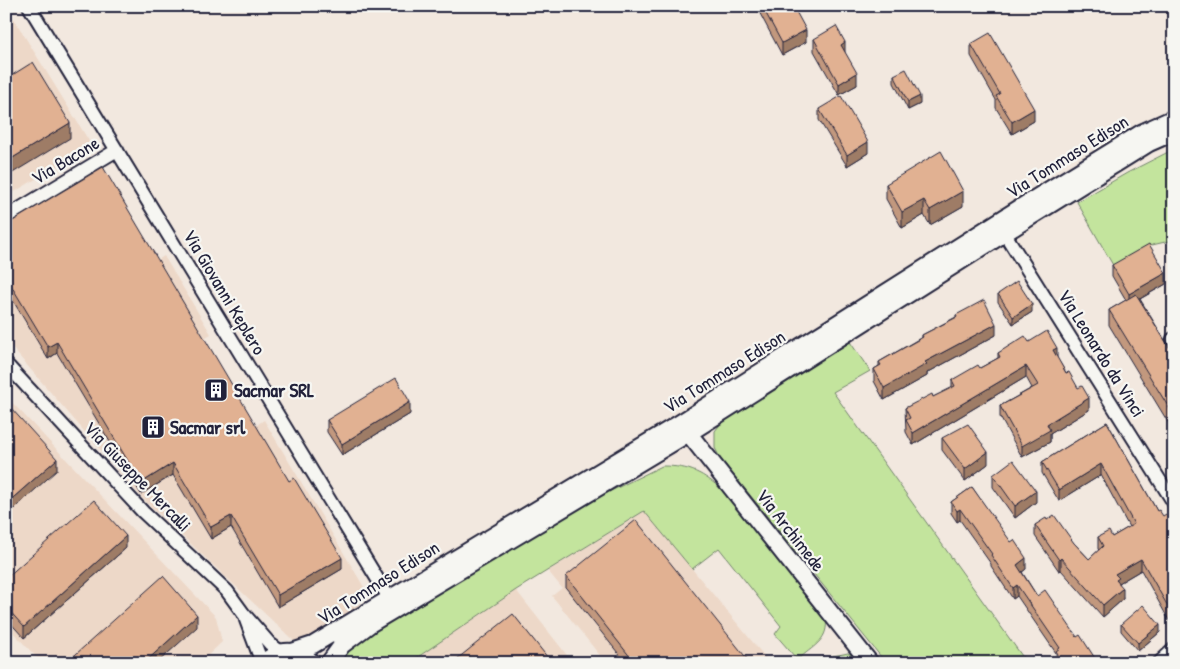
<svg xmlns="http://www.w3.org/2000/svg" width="1180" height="669" font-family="'Patrick Hand',sans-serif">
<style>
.built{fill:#edd8c8}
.green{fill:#c3e49d;stroke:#72836c}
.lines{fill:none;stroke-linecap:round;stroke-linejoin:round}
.minor-casing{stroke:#22223b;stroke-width:16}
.tertiary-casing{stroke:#22223b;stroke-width:20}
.minor{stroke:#f6f6f2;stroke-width:12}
.tertiary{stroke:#f6f6f2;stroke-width:16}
.wall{fill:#c2987e;stroke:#22223b}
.shaded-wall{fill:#9e7c66;stroke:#22223b}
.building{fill:#e1b192;stroke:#22223b}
.labels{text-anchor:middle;stroke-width:4.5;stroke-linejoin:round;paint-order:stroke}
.street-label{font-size:19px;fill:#22223b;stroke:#f6f6f2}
.poi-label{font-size:19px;font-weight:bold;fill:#22223b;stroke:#f6f6f2;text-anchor:start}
</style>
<rect width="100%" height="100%" fill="#f2e8df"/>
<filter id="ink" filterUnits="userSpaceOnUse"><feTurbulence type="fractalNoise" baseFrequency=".02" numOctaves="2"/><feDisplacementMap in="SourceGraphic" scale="10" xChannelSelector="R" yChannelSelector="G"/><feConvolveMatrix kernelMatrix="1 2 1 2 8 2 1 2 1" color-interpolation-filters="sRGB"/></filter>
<g filter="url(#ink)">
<path class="built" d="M6 6 89 141 88 146 84 150 6 197Z
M95 170 153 263 164 256 211 334 199 341 251 429 264 420 364 587 363 597 358 606 299 643 295 642 143 499 6 341V223Z
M6 396 216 617 222 642 200 663H188L180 657 174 663H42L6 625Z
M644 511 770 663H606L552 596 562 588 548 571Z
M516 590 573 663H409Z"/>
<path class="green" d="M1174 149V240L1152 245 1114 267 1077 202 1127 173Z
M848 339 870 371 833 392 1027 663H886L720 458 715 448V431L726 417Z
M662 466C691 466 702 473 724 491L826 618C829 639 815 645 801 657H795L775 634 781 626 719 548 692 569 644 511 516 590 409 663H336L350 647 370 630 580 506Z
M848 653 859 659 862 663H824L833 656Z"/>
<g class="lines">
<g class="minor-casing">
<path id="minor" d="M29 6 389 598
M6 217 117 150
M1000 226 1174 503
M1173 339 1174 341
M6 364 143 512 227 591 243 613 270 644 281 652
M246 620 262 663
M1159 663 1174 649"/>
</g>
<g class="tertiary-casing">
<path id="tertiary" d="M682 425 870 663
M292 652 313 645 680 423 1023 206 1143 132 1174 118
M264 663C278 648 299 648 312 663
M329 663 342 645 370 624 689 433 1030 217 1149 143 1174 132"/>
</g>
<use href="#minor" class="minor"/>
<use href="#tertiary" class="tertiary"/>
</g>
<path class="wall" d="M756 6H793L806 42 782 55Z
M814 39 845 53 857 85 839 95 814 51Z
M971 44 1034 121 1012 134 996 108V100L971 56Z
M894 75 920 104 908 110 894 83Z
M819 109 868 153 847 166 819 120Z
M886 184 963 206 930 225 924 215 902 228 886 199Z
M6 225 289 481 342 569 278 607 231 527 211 539 173 475 141 494 57 353 48 359 6 289Z
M1112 265 1166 284 1140 299 1174 355V432L1109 325V310L1126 300 1112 276Z
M1174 277V295L1173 293V278Z
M998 294 1032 312 1013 324 998 302Z
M956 315 996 335 927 373V376L884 400 874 381V369L879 366V362L922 337V335L956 317Z
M1029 342 1057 358 1089 410 1050 434V442L1022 457 1000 417V406L1032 388 1026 377 913 445 906 432 905 408 933 397 952 388V380L980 368 998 358V353Z
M410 414 342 455 327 432V420Z
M1107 422 1157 511 1174 528V619L1170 622 1141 570 1119 583 1123 599 1103 617 1061 570 1059 571 1035 536V525L1047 520 1074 543 1089 559 1099 550 1098 549V537H1112L1129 527 1101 475 1059 501 1042 473V462Z
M942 438 988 464 965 481 942 450Z
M993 475 1036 502 1015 518 993 487Z
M972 487 1026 569 1022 572 1037 596 1077 637 1098 663H1057L1056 653 1017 596 1013 599 991 566V564L960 520 957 522 951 513V502Z
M126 548 24 638 6 618V578Z
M566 576 748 663H626L566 588Z
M1121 624 1160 632 1138 651 1121 631Z"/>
<path class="shaded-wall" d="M806 30V42L782 55V43Z
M845 42V54L841 45Z
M857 73V85L839 95V84Z
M920 96V104L908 110V102Z
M1034 109V121L1012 134V122Z
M70 123V138L6 177V162Z
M868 142V153L847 166V155Z
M963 191V206L930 225V210Z
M924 200V215L902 228V212Z
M1166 273V284L1129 305V294Z
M1032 304V312L1013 324V317Z
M996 324V335L927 373V376L884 400V388L925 362Z
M57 342V353L48 359V347Z
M1057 348V359L1053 350Z
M1026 366V377L913 445V433Z
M1089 398V410L1050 434V442L1022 457V446L1047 424Z
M410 402V414L342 455V444Z
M988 452V464L965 481V469Z
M57 459V470L6 516V504Z
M173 463V475L141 494V483Z
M1101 464V475L1059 501V490Z
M1036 491V502L1015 518V506Z
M960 509V520L957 522V511Z
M231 516V527L211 539V527Z
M126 536V548L24 638V627Z
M342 558V569L278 607V595Z
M1026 558V569L1017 576V565Z
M1061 558V570L1059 571V560Z
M1141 559V570L1119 583V589L1115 574Z
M1017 585V596L1013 599V588Z
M1123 588V599L1103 617V605Z
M1174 608V619L1170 622V610Z
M197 615V627L157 663H144Z
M1160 625V632L1138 651V643Z"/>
<path class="building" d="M762 6H793L806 30 782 43Z
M836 26 845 42 841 45 857 73 839 84 814 39Z
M990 33 1034 109 1012 122 996 96 1000 94 971 44Z
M33 62 70 123 6 162V79Z
M906 69 920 96 908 102 894 75Z
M841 96 868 142 847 155 819 109Z
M941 151 963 191 930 210 924 200 902 212 886 184Z
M103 167 289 481 294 478 342 558 278 595 231 516 211 527 173 463 141 483 57 342 48 347 6 277V225Z
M1149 244 1166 273 1129 294 1112 265Z
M1017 281 1032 304 1013 317 998 294Z
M1136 294 1174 355V416L1109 310Z
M984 300 996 324 925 362 927 364 884 388 874 369 881 365 879 362 923 337 922 335 957 317 956 315Z
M1047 331 1057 348 1053 350 1066 373 1069 372 1078 388 1082 386 1089 398 1047 424 1050 430 1022 446 1000 406 1038 385 1026 366 913 433 906 420 910 418 905 408 932 394 933 397 955 386 952 380 978 365 980 368 1000 357 998 353 1025 336 1029 342Z
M396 378 410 402 342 444 327 420Z
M10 407 57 459 6 504V411Z
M1107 422 1157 511 1159 510 1163 516 1166 514 1174 528V539L1172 540 1174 543V608L1170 610 1141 559 1115 574 1119 578 1116 580 1123 588 1103 605 1061 558 1059 560 1035 525 1046 518 1047 520 1054 515 1074 543 1089 559 1103 546 1098 537 1109 531 1112 537 1134 524 1101 464 1059 490 1042 462Z
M968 424 988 452 965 469 942 438Z
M1013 460 1036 491 1015 506 993 475Z
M972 487 1011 542 1014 540 1026 558 1017 565 1037 596 1045 590 1077 637 1080 635 1098 663H1064L1056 651 1060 648 1017 585 1013 588 991 555 992 554 960 509 957 511 951 502Z
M94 500 126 536 24 627 6 607V578Z
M636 520 748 660 745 663H635L566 576Z
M163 576 197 615 144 663H66Z
M1143 605 1160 625 1138 643 1121 624Z
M513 614 552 663H452Z"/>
</g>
<defs>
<g id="building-square" transform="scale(1.25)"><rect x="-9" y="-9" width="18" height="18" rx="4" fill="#22223b" stroke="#f6f6f2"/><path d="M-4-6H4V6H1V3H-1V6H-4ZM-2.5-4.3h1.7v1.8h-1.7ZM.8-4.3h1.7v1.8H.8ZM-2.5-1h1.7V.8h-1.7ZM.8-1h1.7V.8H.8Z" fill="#fff"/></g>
</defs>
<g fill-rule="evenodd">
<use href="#building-square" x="216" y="390"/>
<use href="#building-square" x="153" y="427"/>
</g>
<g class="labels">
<g class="street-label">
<text transform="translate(1067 156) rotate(-32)" y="7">Via Tommaso Edison</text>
<text transform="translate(65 160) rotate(-31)" y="7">Via Bacone</text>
<text transform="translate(225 292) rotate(59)" y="7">Via Giovanni Keplero</text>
<text transform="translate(1102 353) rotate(58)" y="7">Via Leonardo da Vinci</text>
<text transform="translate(724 371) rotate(-32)" y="7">Via Tommaso Edison</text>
<text transform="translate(138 476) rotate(46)" y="7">Via Giuseppe Mercalli</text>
<text transform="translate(791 530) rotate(52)" y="7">Via Archimede</text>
<text transform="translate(378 582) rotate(-32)" y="7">Via Tommaso Edison</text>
</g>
<g class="poi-label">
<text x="234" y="397">Sacmar SRL</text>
<text x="170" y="434">Sacmar srl</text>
</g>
</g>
<rect width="1180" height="669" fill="none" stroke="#f6f6f2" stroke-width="25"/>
<rect x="12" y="12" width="1155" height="644" fill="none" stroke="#22223b" stroke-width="2" filter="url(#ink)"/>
</svg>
